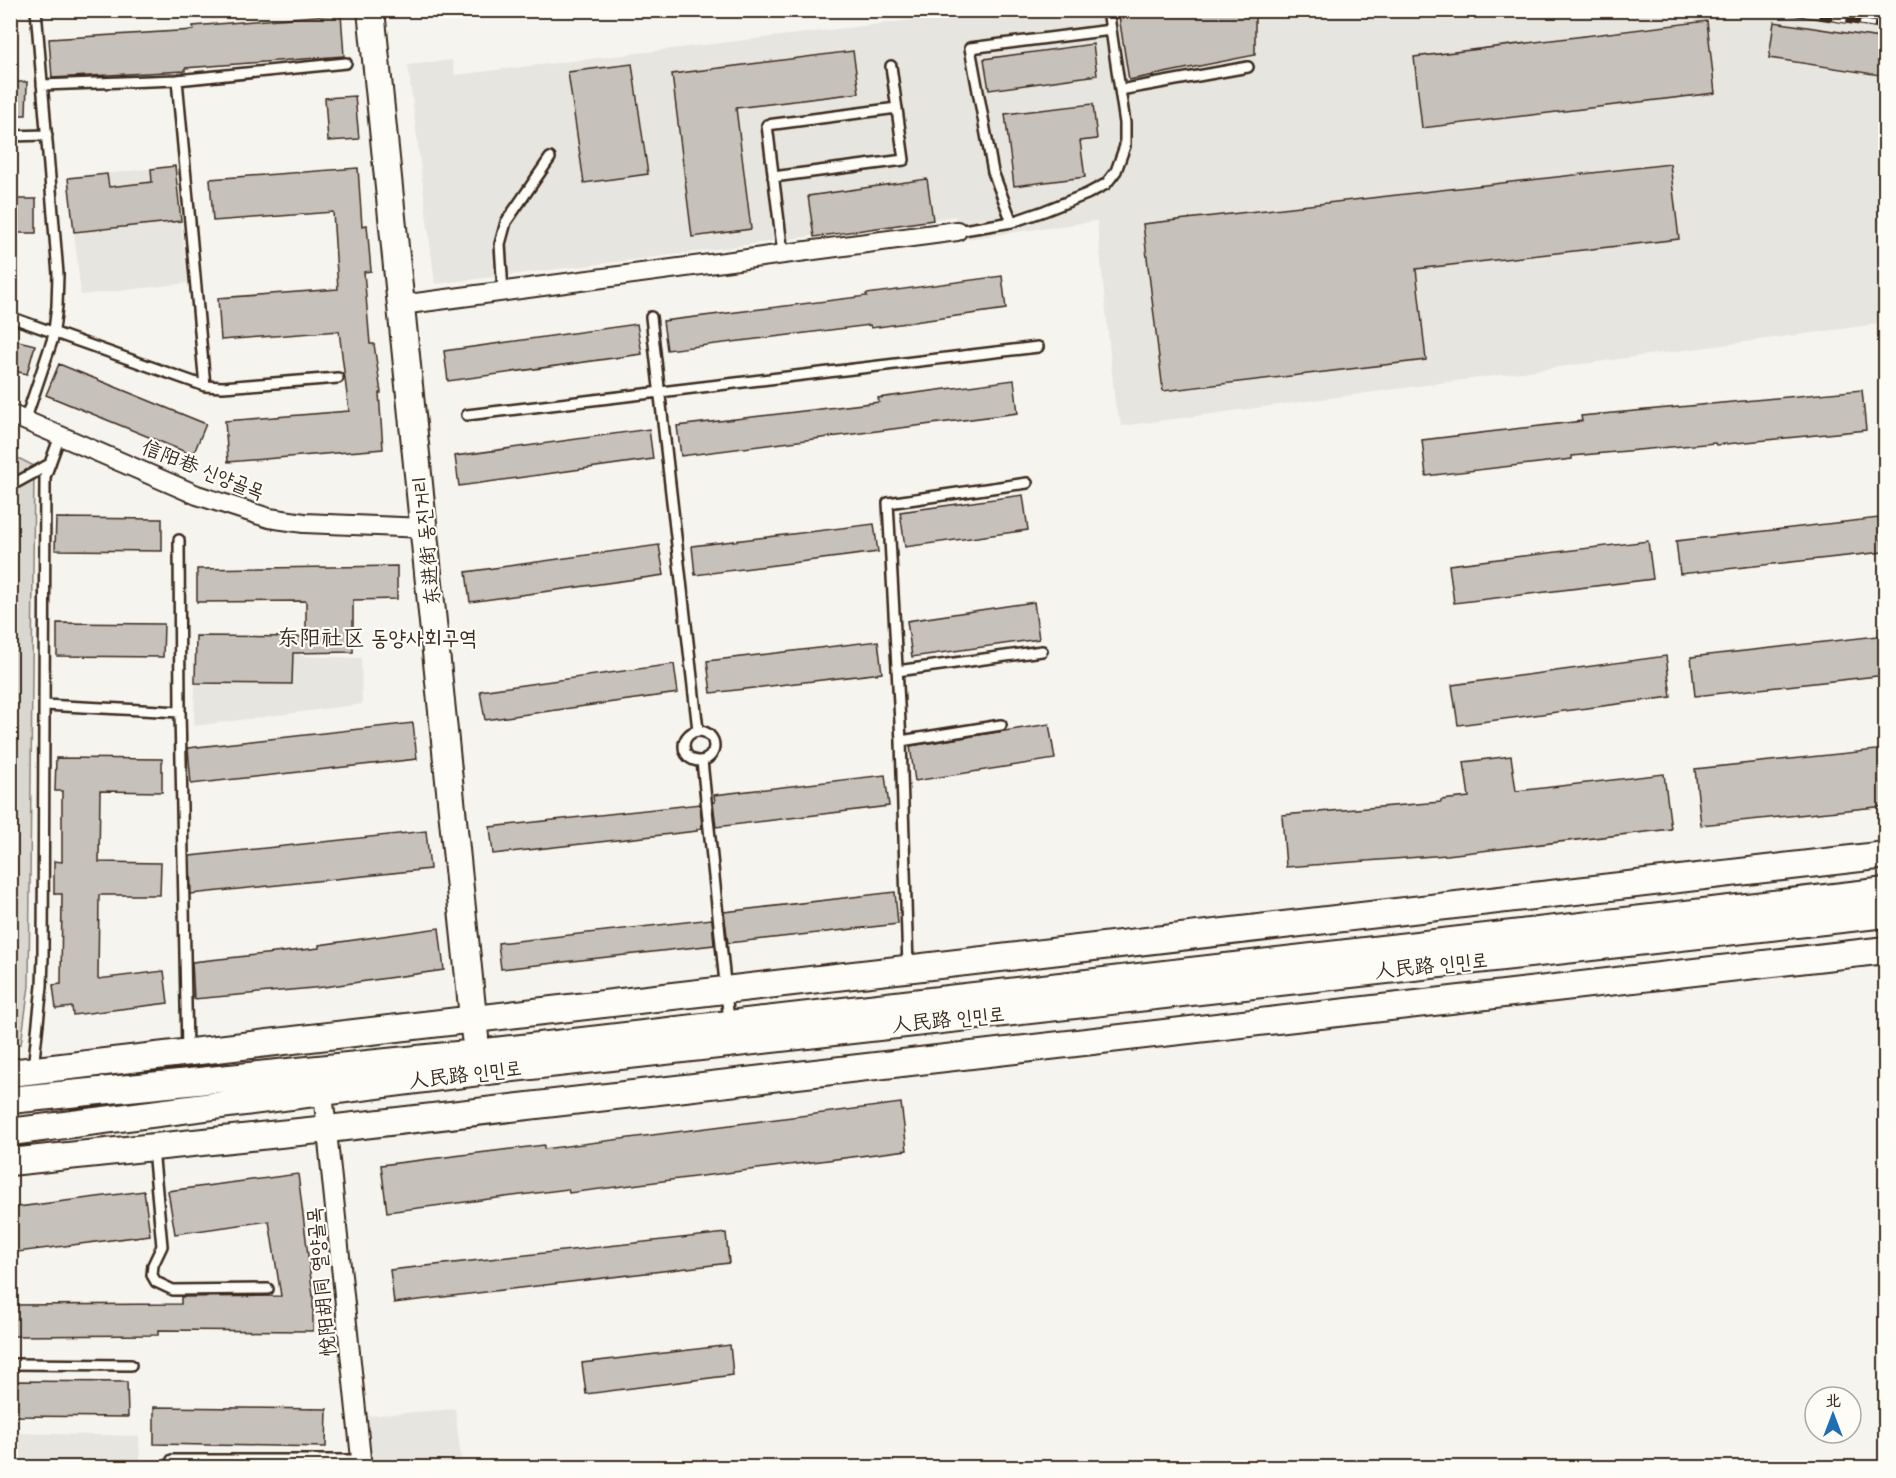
<svg xmlns="http://www.w3.org/2000/svg" width="1896" height="1478" font-family="'Balsamiq Sans','LXGW WenKai TC','Poor Story',sans-serif">
<style>
.built{fill:#e7e5df}
.green{fill:#dad6d0;stroke:#8a8077;stroke-width:1.5}
.building{fill:#c7c1bb;stroke:#3b2a1e;stroke-width:1.5}
.lines{fill:none;stroke-linecap:round;stroke-linejoin:round}
.lane-casing{stroke:#3b2a1e;stroke-width:14}
.street-casing{stroke:#3b2a1e;stroke-width:22}
.secondary-casing{stroke:#3b2a1e;stroke-width:30}
.lane{stroke:#fdfcf7;stroke-width:9}
.street{stroke:#fdfcf7;stroke-width:18}
.secondary{stroke:#fdfcf7;stroke-width:26}
.rail-casing{stroke:#3b2a1e;stroke-width:7}
.rail{stroke:#fdfcf7;stroke-width:4.5;stroke-dasharray:14;stroke-linecap:butt}
.labels{text-anchor:middle;stroke-width:4.5;stroke-linejoin:round;paint-order:stroke}
.street-label{font-size:20px;fill:#3b2a1e;stroke:#fdfcf7}
.quarter-label{font-size:22px;fill:#3b2a1e;stroke:#fdfcf7}
</style>
<rect width="100%" height="100%" fill="#f5f4ee"/>
<filter id="ink" filterUnits="userSpaceOnUse"><feTurbulence type="fractalNoise" baseFrequency=".0167" numOctaves="2"/><feDisplacementMap in="SourceGraphic" scale="12" xChannelSelector="R" yChannelSelector="G"/><feConvolveMatrix kernelMatrix="1 2 1 2 8 2 1 2 1" color-interpolation-filters="sRGB"/></filter>
<g filter="url(#ink)">
<path class="built" d="M928 10 1885 11V323L1122 426 1115 404 1097 221 959 240 955 216 681 254 435 284 408 65 452 60 455 75 929 18Z
M175 166 188 283 81 295 68 178Z
M196 636 300 637V656L361 658 362 704 194 726Z
M455 1409 462 1467H372L366 1416Z
M11 1433 139 1436 140 1467H11Z"/>
<path class="green" d="M10 454 34 466 29 986 21 1044 11 1045Z"/>
<path class="building" d="M1118 10H1255V55L1129 80Z
M341 14 344 56 185 68V71L52 78 49 39 194 30 193 26Z
M1707 21 1715 93 1422 128 1414 57Z
M1774 22 1886 39V76L1769 58Z
M1093 44 1097 75 989 90 984 59Z
M853 51 859 93 736 108 751 229 692 237 672 74Z
M632 64 648 174 584 183 568 72Z
M10 82H27L26 115H10Z
M355 96 359 139 328 141 325 98Z
M1093 104 1097 139 1080 141 1085 177 1014 186 1005 114Z
M1670 164 1679 239 1416 269 1426 360 1163 391 1143 224Z
M175 166 181 221 74 232 68 178 107 174 109 187 152 182 151 169Z
M358 168 362 226 367 225 371 271 364 272 370 344H374L381 393H379L383 449 228 462 225 421 349 411 339 331 221 340 218 298 338 289 333 212 213 221 210 179Z
M927 179 933 220 814 237 808 196Z
M10 199H36V233H10Z
M1002 276 1006 309 871 328 870 325 667 350 663 321 867 296 866 294Z
M637 324 642 354 448 381 444 351Z
M10 339 35 345 27 374 10 370Z
M59 364 206 424 193 455 46 395Z
M1014 380 1018 413 681 456 677 426 879 402 878 398Z
M1862 390 1866 430 1716 445 1715 443 1572 456V459L1426 476 1422 440 1582 421 1581 416Z
M649 429 653 459 459 486 455 456Z
M1023 495 1028 530 905 547 900 512Z
M56 518 162 519V551L55 550Z
M1879 518 1883 552 1680 574 1676 541Z
M874 524 878 552 695 575 692 546Z
M1648 541 1653 579 1454 603 1449 565Z
M659 545 664 575 470 602 466 572Z
M397 566V599L353 600V652L293 653 292 684 195 683 196 636 306 637V601L197 602V569Z
M1034 602 1039 639 912 657 907 621Z
M57 623 164 624 163 657 57 656Z
M1886 635V675L1695 696 1691 657Z
M878 641 882 673 711 693 707 661Z
M1666 656 1671 697 1458 725 1452 685Z
M674 664 678 693 485 720 480 691Z
M413 723 417 759 191 784 188 748Z
M1049 724 1055 759 915 781 910 746Z
M1886 749V806L1701 825 1695 769Z
M1511 756 1516 791 1664 774 1671 829 1447 855 1286 867 1282 815 1441 802V800L1469 797 1464 762Z
M56 758 162 759V792L100 791 99 862 161 863 160 895H99L98 979 164 971 168 1003 73 1015 72 1007 56 1009 53 985 61 984 62 894H54V861L62 862V791H55Z
M885 775 889 806 716 827 713 802H715L714 795Z
M700 804 702 828 697 829V831L493 854 490 827Z
M426 831 430 869 191 894 190 856Z
M895 892 898 924 728 943 724 912Z
M712 919 714 945 501 969 498 943Z
M439 928 444 970 324 987 194 999 192 962 319 948V945Z
M901 1103 907 1150 569 1193 568 1189 387 1212 381 1165 544 1145V1149Z
M298 1174 313 1296V1331L158 1330V1335L10 1336V1305L181 1304V1297L281 1296 269 1221 175 1234 168 1191Z
M144 1191 150 1235 10 1253V1208Z
M726 1233 729 1263 394 1303 390 1270Z
M730 1345 733 1375 586 1394 582 1363Z
M10 1381 127 1382 128 1417 10 1416Z
M154 1407 327 1409 326 1447 154 1444Z"/>
<g class="lines">
<g class="lane-casing">
<path id="lane" d="M177 80 205 386
M42 85 177 80 346 63
M1120 90 1248 67
M10 136 47 135
M773 177 904 160 891 66
M1012 222 993 172 970 48 1111 30
M957 231 1012 222 1044 211 1087 194 1106 184 1116 171 1125 146V123L1108 10
M783 254 767 125 897 108
M503 292 500 244 506 222 550 158
M10 317 205 386 223 387 338 378
M651 317 698 730
M467 415 1038 347
M25 421 53 338 57 306 58 274 36 10
M10 486 50 464
M179 540 180 712 187 1051
M897 671 1042 651
M44 705 180 712
M684 746a15 15 0 1 1 30 0a15 15 0 1 1-30 0Z
M901 741 1001 725
M702 761 729 1021
M908 967 901 741 888 503 1027 483
M33 1069 42 986 43 957 45 477 60 436
M153 1149 162 1246 153 1265 152 1275 156 1282 173 1290 268 1289
M10 1364 131 1365
M172 1460H362"/>
</g>
<g class="street-casing">
<path id="street" d="M401 305 957 231
M10 414 197 495 269 518 304 523 425 528
M323 1093 362 1468"/>
</g>
<g class="secondary-casing">
<path id="secondary" d="M371 10 475 1037
M10 1073 1886 855
M10 1100 477 1053 1886 891
M10 1132 479 1072 1886 914
M10 1162 328 1129 1886 950"/>
</g>
<use href="#lane" class="lane"/>
<use href="#street" class="street"/>
<use href="#secondary" class="secondary"/>
<g class="rail-casing">
<path id="rail" d="M1777 10 1886 26"/>
</g>
<use href="#rail" class="rail"/>
</g>
</g>
<g class="labels">
<g class="street-label">
<text transform="translate(203 469) rotate(21)" y="7">信阳巷 신양골목</text>
<text transform="translate(426 541) rotate(-96)" y="7">东进街 동진거리</text>
<text transform="translate(1431 965) rotate(-6)" y="7">人民路 인민로</text>
<text transform="translate(948 1019) rotate(-6)" y="7">人民路 인민로</text>
<text transform="translate(465 1074) rotate(-7)" y="7">人民路 인민로</text>
<text transform="translate(321 1282) rotate(-96)" y="7">悦阳胡同 열양골목</text>
</g>
<g class="quarter-label">
<text x="377" y="645">东阳社区 동양사회구역</text>
</g>
</g>
<rect width="1896" height="1478" fill="none" stroke="#fdfcf7" stroke-width="36"/>
<rect x="18" y="18" width="1860" height="1442" fill="none" stroke="#3b2a1e" stroke-width="2" filter="url(#ink)"/>
<g transform="translate(1833 1415)"><circle r="28" fill="#fdfcf7" stroke="#afa8a0" stroke-width="1.5"/>
<path d="M0-4.5L10 22L0 15L-10 22Z" fill="#1f6fb2"/>
<text y="-9" font-size="16" font-weight="bold" text-anchor="middle" fill="#3b2a1e">北</text>
</g>
</svg>
